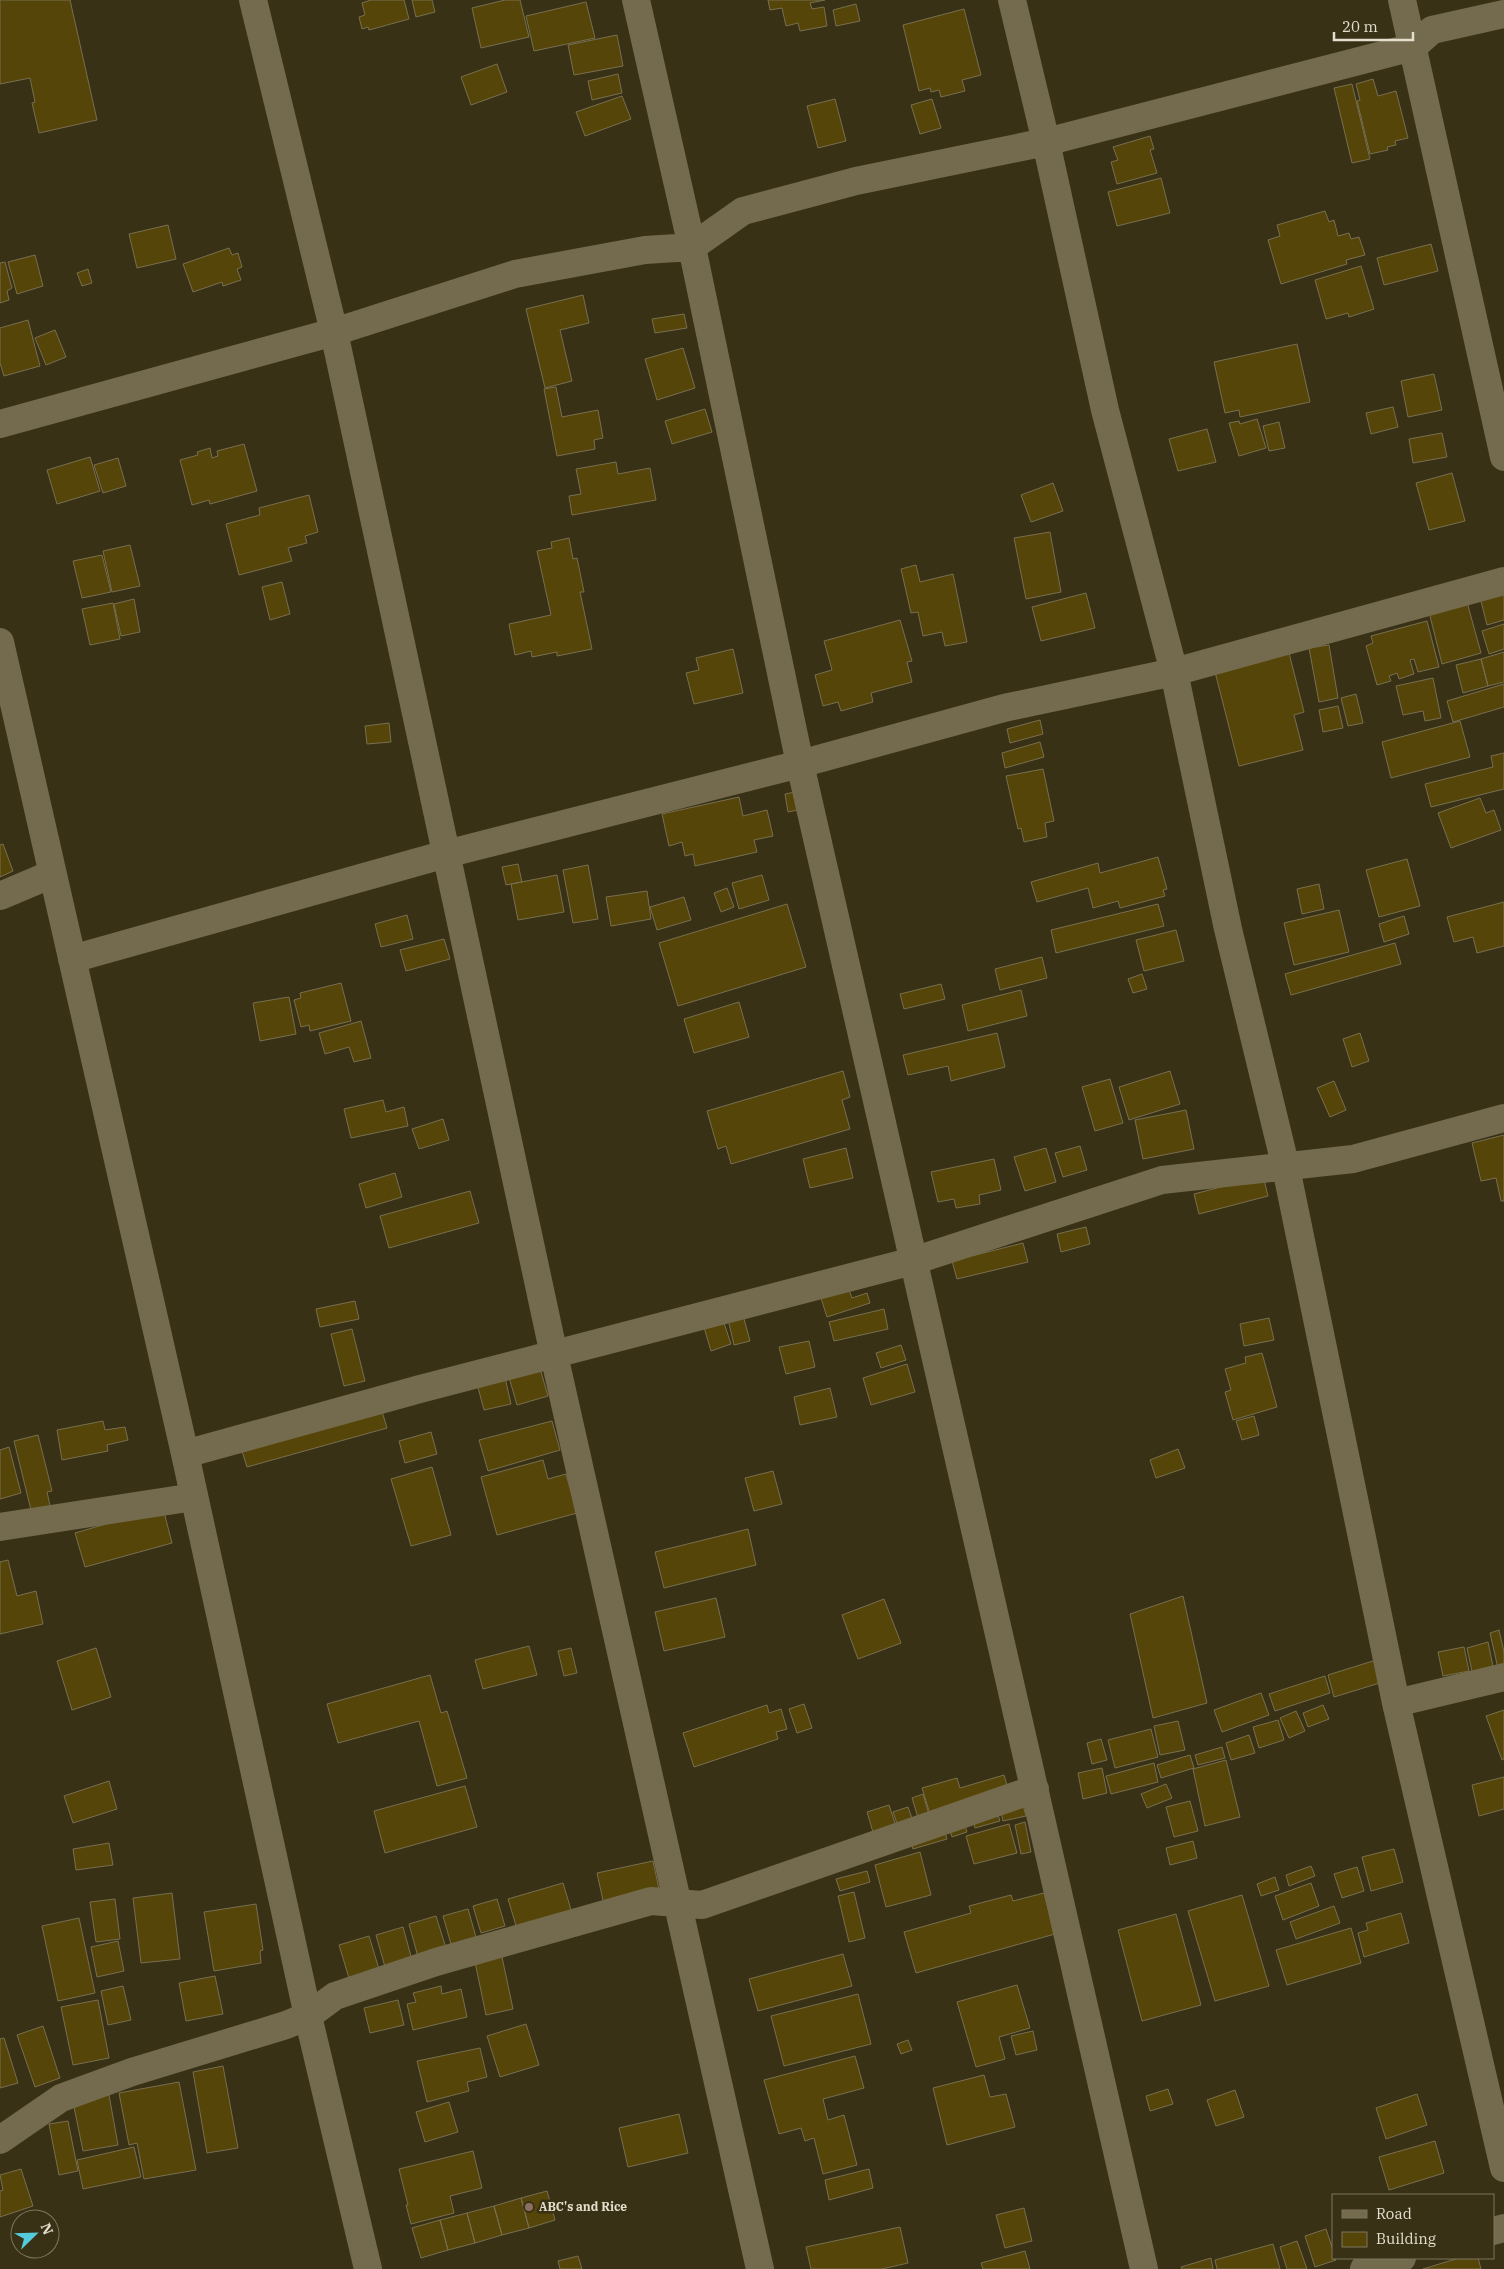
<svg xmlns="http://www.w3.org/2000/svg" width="1504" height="2269" font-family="'IBM Plex Serif',serif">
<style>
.building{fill:#554508;stroke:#786f51}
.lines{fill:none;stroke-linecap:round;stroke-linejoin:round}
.minor{stroke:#746a4d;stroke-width:28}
.education-dot{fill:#8d6e63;stroke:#393115;stroke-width:2}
.labels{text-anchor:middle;stroke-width:5;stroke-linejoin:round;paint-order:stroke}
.poi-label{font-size:12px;font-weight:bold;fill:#e3dece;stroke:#393115;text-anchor:start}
</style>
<rect width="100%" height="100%" fill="#393115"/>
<path class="building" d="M0 0H70L97 120 39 133 32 103 35 102 30 78 0 84Z
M371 0H404L409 19 369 30 368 27 362 29 359 17 365 15 362 3Z
M412 0H432L435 12 416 17Z
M505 0H520L529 37 481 48 472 8Z
M768 0H825L810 3 812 9 824 7 827 26 800 31 798 23 786 26 782 8 770 10Z
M586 2 595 38 534 51 526 16Z
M856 4 860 21 836 26 833 10Z
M964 9 981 75 962 80 965 91 941 97 939 90 931 92 930 88 919 91 903 25Z
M617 35 623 66 574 75 568 45Z
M497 64 507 92 471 105 461 77Z
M618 74 622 93 592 100 588 81Z
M1373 79 1378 96 1396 91 1408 138 1395 141 1396 145 1387 147 1388 150 1370 154 1357 101 1360 100 1356 84Z
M1352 84 1370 159 1352 163 1334 88Z
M622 96 631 119 585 136 576 112Z
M835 99 846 141 818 148 807 106Z
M932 99 941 128 920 134 911 105Z
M1150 136 1154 149 1150 150 1157 173 1117 184 1111 162 1118 160 1113 147Z
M1161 178 1170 213 1117 226 1108 192Z
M1325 211 1329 222 1334 220 1338 236 1349 233 1351 239 1359 237 1365 255 1346 260 1347 264 1281 284 1268 240 1280 236 1277 225Z
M168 225 176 259 137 268 129 234Z
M1431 244 1438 271 1384 285 1377 258Z
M229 248 232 255 238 253 242 267 237 269 241 280 223 286 222 282 193 292 183 264Z
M35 255 43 286 17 294 8 262Z
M5 262 12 288 7 291 9 300 0 303V263Z
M1361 266 1374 309 1349 317 1348 313 1326 319 1315 280Z
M88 269 92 283 82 286 77 273Z
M583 295 589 323 560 330 572 381 545 388 526 309Z
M684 314 687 328 655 333 652 319Z
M28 320 40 366 4 376 0 363V328Z
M55 330 66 357 46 365 35 338Z
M1297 344 1310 402 1240 417 1239 410 1225 413 1214 362Z
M683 348 695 388 657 400 645 359Z
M1434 374 1442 410 1408 417 1401 381Z
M556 387 562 417 598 410 603 438 594 440 595 449 557 456 544 389Z
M1393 407 1398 427 1371 434 1366 413Z
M705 409 712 432 672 444 665 421Z
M1257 419 1266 448 1239 456 1229 423 1239 421 1240 424Z
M1279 422 1285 448 1269 451 1263 426Z
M1207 429 1216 462 1178 471 1169 439Z
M1442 433 1447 457 1413 463 1409 439Z
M244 444 257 491 210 504 209 500 192 505 180 460 198 455 197 452 210 448 212 458 218 456 217 451Z
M90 457 100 491 57 504 47 470Z
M118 458 126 486 103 493 94 465Z
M616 462 618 474 650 468 656 500 572 515 569 496 581 494 576 469Z
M1452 473 1465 521 1429 530 1416 483Z
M1053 483 1063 511 1031 522 1021 495Z
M309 495 318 532 305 536 307 543 288 548 292 561 239 575 226 524 260 515 259 508Z
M1050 532 1061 592 1026 599 1014 538Z
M569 538 573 559 577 558 584 592H580L592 649 557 656V652L532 657 531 651 515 655 509 624 551 615 537 551 552 548 551 542Z
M130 545 140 586 112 592 103 551Z
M102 555 111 592 82 598 73 561Z
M916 565 920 582 953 574 967 642 945 646 942 632 923 636 918 612 911 613 901 569Z
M282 582 290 614 270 620 262 587Z
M1504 590V620L1487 625 1480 597Z
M1086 593 1095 628 1041 641 1032 607Z
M134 599 140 632 121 636 114 604Z
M1467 602 1481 653 1442 664 1429 612Z
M113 603 120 639 90 645 82 609Z
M900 620 912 661 907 662 912 682 871 693 873 702 841 711 838 702 823 706 815 675 832 670 824 641Z
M1427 621 1439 667 1418 672 1414 659 1410 660 1414 674 1399 679 1397 673 1389 676 1391 681 1377 685 1366 646 1373 643 1371 636Z
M1504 624V649L1489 654 1482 631Z
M1329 645 1338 698 1319 702 1309 648Z
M733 649 743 693 694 704 686 673 699 670 696 658Z
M1288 649 1304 712 1294 715 1303 750 1239 766 1214 668Z
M1504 652V682L1488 686 1481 659Z
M1481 659 1488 686 1463 693 1456 665Z
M1433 678 1441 718 1425 721 1423 711 1403 715 1396 686Z
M1504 684V707L1453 722 1447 701Z
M1356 694 1363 723 1348 726 1341 698Z
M1338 706 1343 728 1323 732 1319 710Z
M1040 720 1043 734 1010 743 1007 729Z
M1460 721 1470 757 1391 778 1382 742Z
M389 723 391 742 367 744 365 726Z
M1040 742 1044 757 1005 768 1002 753Z
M1504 753V789L1431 807 1425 784 1493 767 1491 756Z
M1043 769 1054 821 1045 823 1047 837 1024 842 1021 828 1018 829 1006 776Z
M795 792 798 810 788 812 785 794Z
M739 797 743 816 767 810 773 836 754 840 757 852 695 866 693 854 685 856 682 842 669 846 662 814Z
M1480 798 1486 813 1494 810 1501 830 1451 848 1438 813Z
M3 844 13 871 0 877V845Z
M1158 857 1167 889 1163 890 1165 896 1120 908 1118 901 1093 908 1088 888 1037 902 1031 882 1098 863 1100 873Z
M1407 859 1420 906 1379 917 1366 870Z
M518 864 522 882 506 885 502 867Z
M588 865 598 919 573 923 563 870Z
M557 875 564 912 518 920 511 884Z
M762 875 769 900 739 909 732 883Z
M1319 884 1324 909 1302 914 1297 889Z
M727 888 734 907 721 912 714 893Z
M647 891 651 919 611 926 606 897Z
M684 897 691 920 657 930 650 907Z
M1504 902V946L1477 953 1473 937 1454 942 1447 917Z
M787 904 806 967 678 1006 659 943Z
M1158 904 1164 926 1056 953 1051 930Z
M1339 910 1349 952 1294 965 1284 923Z
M407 915 413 939 381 947 375 924Z
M1404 916 1409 934 1384 942 1379 924Z
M1176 930 1184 961 1144 971 1136 940Z
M444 939 450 959 406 971 400 950Z
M1395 943 1401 964 1291 995 1285 974Z
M1042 957 1047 978 1000 990 995 969Z
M1142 974 1147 989 1133 993 1128 979Z
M341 983 351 1021 310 1031 309 1025 301 1027 294 1000 301 998 300 993Z
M941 984 945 999 904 1009 900 994Z
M1021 990 1027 1016 968 1031 962 1005Z
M289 997 296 1034 260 1041 253 1003Z
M739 1002 749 1037 694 1053 684 1019Z
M361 1021 371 1058 354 1062 349 1047 325 1054 319 1033Z
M997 1033 1005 1067 951 1081 948 1066 908 1075 903 1055Z
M1360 1033 1369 1061 1352 1067 1343 1039Z
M843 1071 850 1097 842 1100 850 1129 731 1164 726 1146 718 1149 707 1111Z
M1170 1071 1180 1104 1129 1120 1119 1087Z
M1110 1079 1123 1123 1095 1131 1082 1087Z
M1334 1081 1346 1110 1330 1117 1317 1088Z
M383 1100 386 1112 404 1107 408 1126 351 1138 344 1109Z
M1186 1110 1194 1149 1143 1159 1135 1120Z
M443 1119 449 1140 419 1149 412 1129Z
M1504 1135V1201H1501L1496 1178 1481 1181 1472 1143Z
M1080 1146 1087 1170 1063 1177 1055 1153Z
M846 1148 853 1178 810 1188 803 1159Z
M1046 1148 1056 1182 1025 1191 1014 1157Z
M994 1159 1001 1190 979 1195 980 1204 956 1208 954 1199 938 1202 931 1172Z
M395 1173 402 1197 366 1208 359 1184Z
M1263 1176 1268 1196 1199 1214 1194 1194Z
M470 1191 479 1223 389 1248 380 1216Z
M1086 1227 1090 1244 1061 1252 1057 1234Z
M1023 1243 1028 1262 957 1279 952 1261Z
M848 1287 852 1298 867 1293 870 1303 827 1317 820 1295Z
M355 1301 359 1319 320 1327 316 1309Z
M884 1309 888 1329 834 1341 829 1322Z
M743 1315 750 1341 734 1345 728 1319Z
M722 1317 731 1344 711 1351 703 1324Z
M1269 1318 1274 1340 1244 1346 1240 1324Z
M352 1329 365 1381 344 1386 331 1334Z
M809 1341 815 1367 786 1374 779 1347Z
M901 1345 906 1360 881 1368 876 1353Z
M1262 1353 1277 1407 1233 1420 1225 1392 1231 1390 1225 1369 1246 1363 1245 1357Z
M907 1364 915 1392 871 1405 863 1378Z
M539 1365 548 1396 517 1405 508 1374Z
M504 1373 511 1404 484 1410 476 1380Z
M830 1388 837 1417 800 1425 794 1397Z
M381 1408 387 1428 247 1467 241 1448Z
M1254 1416 1259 1435 1242 1440 1236 1421Z
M103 1421 105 1430 125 1427 128 1440 107 1445 108 1451 62 1460 57 1430Z
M552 1421 560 1450 488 1471 479 1440Z
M431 1432 437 1454 405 1463 399 1441Z
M38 1435 52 1491 47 1492 51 1510 32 1514 14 1441Z
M9 1447 21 1493 0 1499V1450Z
M1178 1449 1185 1468 1156 1478 1150 1460Z
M543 1460 548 1479 566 1474 577 1513 497 1535 481 1477Z
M432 1467 451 1535 411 1546 391 1479Z
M773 1471 782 1504 754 1511 745 1478Z
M164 1512 172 1543 85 1567 75 1533 144 1513Z
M748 1529 756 1565 664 1588 655 1552Z
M8 1560 17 1596 36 1591 43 1624 0 1634V1562Z
M1183 1596 1207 1703 1153 1718 1130 1614Z
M716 1598 725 1637 664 1651 655 1612Z
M884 1599 901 1643 858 1659 842 1615Z
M1499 1630 1504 1652V1672L1499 1673 1490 1633Z
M1488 1642 1494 1671 1473 1676 1467 1648Z
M529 1646 537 1675 483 1689 475 1660Z
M1464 1647 1469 1671 1443 1676 1438 1652Z
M96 1648 111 1697 72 1710 57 1661Z
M571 1648 577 1673 564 1676 558 1651Z
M1376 1660 1383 1682 1334 1697 1328 1675Z
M430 1675 441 1713 447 1711 467 1778 437 1786 419 1721 338 1743 327 1704Z
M1325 1676 1330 1693 1275 1711 1269 1694Z
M1261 1693 1269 1715 1222 1732 1214 1710Z
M804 1704 812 1728 797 1733 789 1709Z
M767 1705 769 1713 781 1709 787 1729 776 1732 778 1739 694 1767 683 1733Z
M1323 1705 1329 1719 1308 1727 1303 1713Z
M1504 1710V1759L1502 1760 1486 1716Z
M1296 1711 1305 1731 1289 1738 1280 1718Z
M1278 1720 1284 1740 1259 1748 1253 1727Z
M1178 1721 1185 1750 1160 1755 1154 1726Z
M1151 1729 1158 1757 1115 1768 1108 1740Z
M1249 1735 1255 1753 1231 1760 1226 1743Z
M1101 1739 1107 1760 1092 1764 1087 1743Z
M1222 1747 1225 1758 1198 1765 1195 1755Z
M1190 1755 1194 1768 1161 1778 1157 1765Z
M1226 1760 1240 1817 1205 1826 1193 1769Z
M1154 1763 1158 1782 1111 1794 1106 1776Z
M1102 1768 1107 1793 1083 1799 1078 1773Z
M1004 1775 1009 1792 930 1814 922 1788 957 1778 960 1788Z
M1504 1777V1809L1479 1816 1472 1785Z
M109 1781 117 1809 73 1823 64 1796Z
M1166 1784 1172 1798 1147 1808 1141 1794Z
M465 1786 477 1827 385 1853 374 1811Z
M923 1794 931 1821 920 1824 912 1798Z
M1021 1798 1026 1816 1003 1821 999 1804Z
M1190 1801 1198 1831 1174 1837 1166 1807Z
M994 1804 1000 1821 975 1828 970 1811Z
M889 1805 898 1832 875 1839 867 1812Z
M908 1807 914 1824 899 1829 893 1812Z
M961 1813 967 1832 952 1837 946 1818Z
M942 1822 947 1839 913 1849 908 1833Z
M1025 1822 1031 1852 1021 1854 1015 1825Z
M1009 1824 1017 1853 974 1864 966 1836Z
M1193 1841 1197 1858 1170 1865 1166 1848Z
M109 1843 113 1865 76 1870 73 1849Z
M1394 1849 1403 1882 1371 1891 1362 1857Z
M920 1852 931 1895 886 1907 875 1865Z
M653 1861 660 1894 604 1905 597 1873Z
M1311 1866 1315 1876 1289 1886 1286 1875Z
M1357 1867 1364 1891 1342 1898 1334 1874Z
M867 1871 870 1882 840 1891 836 1879Z
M1275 1877 1279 1890 1261 1896 1257 1884Z
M563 1883 572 1913 517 1929 508 1899Z
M1311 1883 1319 1906 1283 1920 1275 1896Z
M854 1892 865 1938 849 1942 838 1896Z
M172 1893 180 1959 141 1963 133 1898Z
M1044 1893 1055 1934 916 1973 904 1932 971 1913 969 1906 1011 1895 1013 1901Z
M1242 1895 1269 1986 1215 2001 1188 1911Z
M115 1899 120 1939 96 1942 90 1902Z
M497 1899 505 1926 481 1933 473 1906Z
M256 1904 263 1950 260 1951 261 1963 214 1971 204 1912Z
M1334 1906 1340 1923 1296 1939 1290 1922Z
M468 1909 476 1937 451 1944 443 1916Z
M1401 1913 1409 1943 1364 1957 1358 1933 1368 1930 1366 1923Z
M1176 1914 1201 2005 1142 2021 1118 1930Z
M436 1916 446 1948 418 1957 409 1924Z
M79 1918 95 1993 58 2001 42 1926Z
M403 1927 412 1960 385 1967 376 1935Z
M1351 1928 1361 1963 1287 1985 1276 1950Z
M369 1936 379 1969 349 1978 339 1945Z
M118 1941 124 1971 97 1977 91 1947Z
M843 1954 852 1986 758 2011 749 1979Z
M502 1957 513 2009 486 2015 475 1962Z
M215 1976 223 2014 186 2021 179 1983Z
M1017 1985 1030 2028 999 2037 1005 2059 976 2067 957 2002Z
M123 1986 131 2020 108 2025 101 1991Z
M441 1986 442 1994 461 1989 467 2017 413 2030 407 2004 416 2002 413 1993Z
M858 1994 871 2044 784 2066 771 2016Z
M98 2000 109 2058 73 2065 61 2007Z
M398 2000 404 2025 370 2033 364 2008Z
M526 2024 539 2065 500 2077 487 2036Z
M43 2026 60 2078 35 2087 17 2035Z
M1033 2031 1037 2050 1016 2055 1011 2036Z
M4 2038 18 2083 0 2088V2039Z
M908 2040 912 2050 901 2054 897 2044Z
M480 2048 487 2077 467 2082 469 2091 427 2102 417 2061Z
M855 2056 864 2088 823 2099 828 2120 844 2115 857 2165 823 2174 814 2138 805 2141 801 2128 779 2134 764 2080Z
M223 2066 238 2148 207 2153 193 2072Z
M984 2075 990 2097 1006 2094 1015 2127 947 2145 933 2088Z
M179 2082 196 2170 144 2179 137 2143 129 2145 119 2093Z
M1168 2089 1173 2104 1150 2111 1146 2096Z
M1235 2090 1244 2117 1216 2126 1207 2100Z
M1417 2094 1427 2125 1386 2139 1376 2108Z
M109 2095 118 2145 83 2151 73 2102Z
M449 2102 458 2132 425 2142 416 2112Z
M679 2114 688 2153 628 2167 619 2128Z
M68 2121 78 2171 59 2175 49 2124Z
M1435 2141 1444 2173 1389 2190 1379 2157Z
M134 2147 141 2177 83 2189 77 2160Z
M473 2151 482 2188 450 2196 454 2213 411 2224 406 2205H408L399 2169Z
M21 2169 33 2206 0 2217V2191L3 2190 0 2175Z
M869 2169 873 2188 829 2200 825 2180Z
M547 2191 555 2220 529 2228 521 2198Z
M521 2198 529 2228 502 2235 494 2206Z
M494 2206 502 2235 475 2243 467 2213Z
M1024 2208 1032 2241 1005 2248 996 2215Z
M467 2213 475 2243 448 2250 440 2220Z
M440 2220 448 2250 421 2258 412 2228Z
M900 2227 908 2263 882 2269H811L806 2247Z
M1326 2229 1333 2250V2258L1336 2260 1315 2267 1305 2236Z
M1297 2241 1307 2269H1287L1280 2247Z
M1273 2244 1280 2269H1217L1215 2260Z
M1025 2251 1030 2269H983L981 2263Z
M578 2256 582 2269H560L558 2261Z
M1211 2258 1213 2269H1182L1181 2267Z
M1459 2258H1478L1481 2269H1423Z"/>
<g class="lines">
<path class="minor" d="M253 0 334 332 554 1355 760 2269
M636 0 692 247 800 764 1144 2269
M1012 0 1046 142 1105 410 1174 672 1228 929 1286 1168 1396 1703 1504 2168
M1402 0 1504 457
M0 424 334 332 515 274 645 250 692 247 743 211 856 181 1046 142 1413 47 1432 30 1504 14
M0 642 185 1454 308 2016 368 2269
M0 896 52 874
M72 959 446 854 800 764 1004 708 1174 672 1504 581
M185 1454 420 1389 913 1261 1162 1180 1353 1159 1504 1118
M0 1527 194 1497
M1396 1703 1504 1677
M0 2140 61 2098 132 2072 286 2025 308 2016 335 1996 436 1962 651 1901 702 1905 1035 1789
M1493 2231 1504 2228
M1364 2269 1402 2258"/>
</g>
<circle class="education-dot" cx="529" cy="2207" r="5"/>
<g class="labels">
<g class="poi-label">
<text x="539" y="2211">ABC's and Rice</text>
</g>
</g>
<rect x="1332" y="2194" width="162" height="65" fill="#393115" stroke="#7d765f"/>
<rect x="1342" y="2210" width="25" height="8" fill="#746a4d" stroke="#7d765f"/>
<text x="1376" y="2219" font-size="15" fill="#e3dece">Road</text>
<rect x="1342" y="2232" width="25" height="15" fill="#554508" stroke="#7d765f"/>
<text x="1376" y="2244" font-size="15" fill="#e3dece">Building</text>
<g transform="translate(35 2234) rotate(67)"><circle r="24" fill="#393115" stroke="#7d765f"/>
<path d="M0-4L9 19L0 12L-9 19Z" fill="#53cbda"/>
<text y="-8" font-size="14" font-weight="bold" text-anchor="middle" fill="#e3dece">N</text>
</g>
<path d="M1334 32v8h79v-8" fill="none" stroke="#e3dece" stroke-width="2.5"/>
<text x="1342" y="32" font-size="15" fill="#e3dece" stroke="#393115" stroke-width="4" paint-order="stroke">20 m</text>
</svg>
